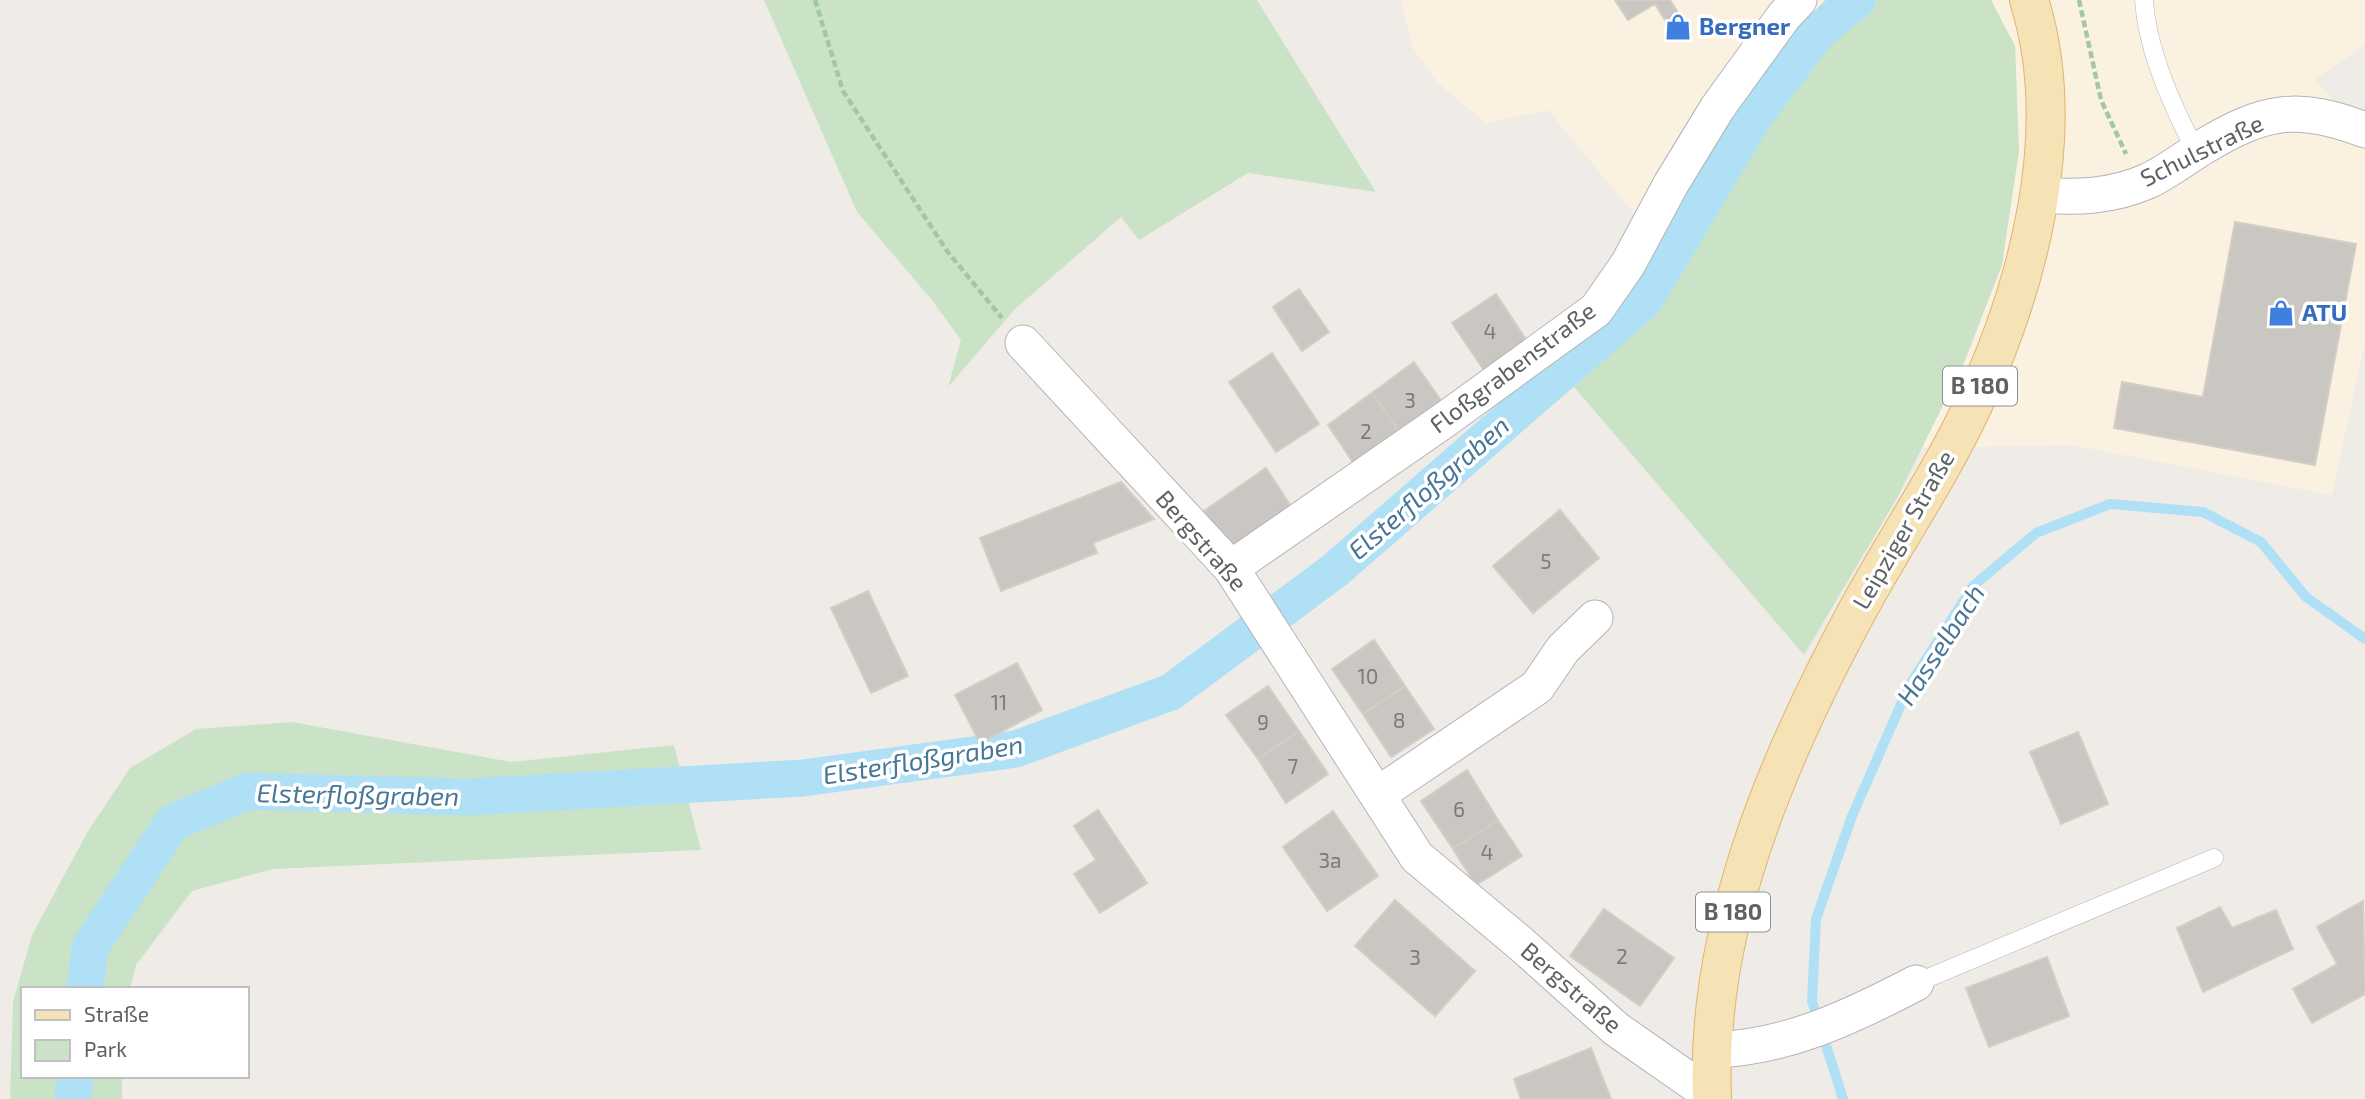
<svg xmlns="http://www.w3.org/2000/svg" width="2365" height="1099" font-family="'Exo 2',sans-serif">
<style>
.commercial{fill:#faf1e0}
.green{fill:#cae3c7}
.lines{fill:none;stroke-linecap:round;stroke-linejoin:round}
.stream{stroke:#b0e0f6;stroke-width:10}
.canal{stroke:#b0e0f6;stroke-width:37}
.building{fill:#cac7c3;stroke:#d3cdc6;stroke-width:2}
.service-casing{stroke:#b2b4b7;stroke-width:19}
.minor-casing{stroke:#b2b4b7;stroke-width:37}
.primary-casing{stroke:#e2b36d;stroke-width:40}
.path{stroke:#a2c6a8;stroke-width:4.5;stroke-dasharray:7 3.5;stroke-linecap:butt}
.service{stroke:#fff;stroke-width:18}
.minor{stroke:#fff;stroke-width:35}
.primary{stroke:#f6e3b5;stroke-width:38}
.labels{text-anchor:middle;stroke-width:7;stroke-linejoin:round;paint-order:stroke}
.number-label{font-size:21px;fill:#797b7c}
.shield{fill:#fff;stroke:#8e9193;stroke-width:2}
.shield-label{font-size:23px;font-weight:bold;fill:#5e6265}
.shop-label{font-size:24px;font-weight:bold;fill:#366cbe;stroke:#fff;text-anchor:start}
.street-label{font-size:24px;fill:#5e6265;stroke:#fff}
.water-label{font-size:26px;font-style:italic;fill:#477796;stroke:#fff}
</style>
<rect width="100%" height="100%" fill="#efece7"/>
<path class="commercial" d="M1401 0H1825L1781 47 1663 249 1548 110 1486 123 1438 83 1412 47Z
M1991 0H2365V45L2315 79 2365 141V341L2332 495 2071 445 1921 448 1964 363 2002 265 2019 151 2015 46Z"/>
<path class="green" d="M764 0H1257L1376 192 1248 173 1139 240 1121 217 1015 309 948 387 961 340 931 299 857 212Z
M1825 0H1991L2015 46 2019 151 2002 265 1964 363 1897 498 1804 655 1556 366 1627 304 1781 47Z
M292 722 511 762 674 745 701 850 273 869 192 891 136 965 130 989H23V1076H122V1099H10L13 1002 32 935 88 831 130 768 196 729Z"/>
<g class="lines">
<path class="stream" d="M1843 1099 1812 1001 1816 919 1852 816 1909 686 1973 586 2036 533 2110 504 2203 512 2261 542 2306 597 2365 639"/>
<path class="canal" d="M85 989 90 947 173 822 249 791 468 797 803 778 1016 749 1171 692 1334 571 1644 301 1753 118 1817 33 1857 0
M73 1099 75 1076"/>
</g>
<path class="building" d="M1615 0H1670L1691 33 1678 41 1655 4 1628 20Z
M2235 222 2356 244 2315 465 2114 428 2122 382 2203 397Z
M1299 289 1329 332 1302 351 1273 307Z
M1496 294 1527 341 1484 370 1452 323Z
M1272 353 1319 424 1276 452 1229 382Z
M1414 362 1447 409 1405 440 1372 393Z
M1372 393 1405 440 1358 470 1328 425Z
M1266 468 1294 511 1233 553 1204 511Z
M1121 482 1154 519 1093 543 1097 553 1001 591 980 538Z
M1560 510 1599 558 1533 613 1493 566Z
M868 591 908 676 871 693 831 608Z
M1374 640 1405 686 1363 714 1332 669Z
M1017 663 1042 710 980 743 955 695Z
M1268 686 1299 731 1258 759 1226 715Z
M1405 686 1434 729 1391 757 1363 714Z
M1299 731 1328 774 1286 803 1258 759Z
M2078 732 2108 804 2061 824 2030 752Z
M1467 770 1498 820 1453 849 1421 801Z
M1098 810 1147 883 1100 913 1074 874 1096 860 1074 826Z
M1333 811 1378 876 1327 911 1283 847Z
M1498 820 1522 856 1476 885 1453 849Z
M1395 900 1475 971 1435 1016 1355 946Z
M2363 901 2365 994 2312 1023 2293 989 2337 964 2317 927Z
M2220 907 2232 928 2276 910 2293 949 2203 992 2177 928Z
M1604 909 1674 958 1640 1006 1570 956Z
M2047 957 2069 1016 1989 1047 1966 988Z
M1591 1048 1611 1099H1521L1514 1079Z"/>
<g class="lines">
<g class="service-casing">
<path id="service" d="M2144 0C2147 51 2172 106 2196 151
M1916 983 2214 858"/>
</g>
<g class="minor-casing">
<path id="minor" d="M2038 195C2077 198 2111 197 2148 181 2167 172 2185 158 2203 147 2264 110 2298 104 2365 130
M1023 343 1231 568 1417 857 1520 943 1616 1029 1712 1096
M1231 568 1443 421 1596 310 1628 264 1671 184 1718 107 1784 16 1799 0
M1377 795 1537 687 1563 649 1595 618
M1712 1050C1786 1048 1851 1017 1916 983"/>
</g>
<g class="primary-casing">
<path id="primary" d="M1712 1099C1705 929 1776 762 1855 615 1893 544 1939 478 1973 405 2029 285 2070 130 2029 0"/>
</g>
<path class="path" d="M815 0 843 91 947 251 1002 318
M2079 0 2101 100 2126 154"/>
<use href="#service" class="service"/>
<use href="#minor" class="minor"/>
<use href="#primary" class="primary"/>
</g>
<defs>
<g id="shop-bare" transform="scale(2.1)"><path d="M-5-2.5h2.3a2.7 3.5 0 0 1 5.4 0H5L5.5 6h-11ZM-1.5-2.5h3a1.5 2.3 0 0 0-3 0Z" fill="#3f7fe0" stroke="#fff" stroke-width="2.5" paint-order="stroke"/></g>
</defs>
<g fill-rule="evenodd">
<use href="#shop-bare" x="1678" y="27"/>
<use href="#shop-bare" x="2281" y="313"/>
</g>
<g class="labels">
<g class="number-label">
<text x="1490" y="339">4</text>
<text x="1410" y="408">3</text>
<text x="1366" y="439">2</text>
<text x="1546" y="569">5</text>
<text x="1368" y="684">10</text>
<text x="999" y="710">11</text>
<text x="1399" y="728">8</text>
<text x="1263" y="730">9</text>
<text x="1293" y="774">7</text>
<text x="1459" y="817">6</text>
<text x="1487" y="860">4</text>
<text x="1330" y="868">3a</text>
<text x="1622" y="964">2</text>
<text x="1415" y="965">3</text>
</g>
<g class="shield">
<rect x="1943" y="366.5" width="74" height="39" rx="5"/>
<rect x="1696" y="892.5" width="74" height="39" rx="5"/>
</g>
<g class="shield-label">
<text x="1980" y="394">B 180</text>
<text x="1733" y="920">B 180</text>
</g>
<g class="shop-label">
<text x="1699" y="35">Bergner</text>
<text x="2302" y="321">ATU</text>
</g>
<g class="street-label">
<text transform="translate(2202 151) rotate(-26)" y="8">Schulstraße</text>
<text transform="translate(1513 368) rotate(-37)" y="8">Floßgrabenstraße</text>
<text transform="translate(1904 530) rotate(-60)" y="8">Leipziger Straße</text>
<text transform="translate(1201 541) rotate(49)" y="8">Bergstraße</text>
<text transform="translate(1571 988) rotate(41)" y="8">Bergstraße</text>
</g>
<g class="water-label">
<text transform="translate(1429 488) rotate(-41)" y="9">Elsterfloßgraben</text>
<text transform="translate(1941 645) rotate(-57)" y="9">Hasselbach</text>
<text transform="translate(923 760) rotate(-9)" y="9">Elsterfloßgraben</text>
<text transform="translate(358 795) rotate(1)" y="9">Elsterfloßgraben</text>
</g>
</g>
<rect x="21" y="987" width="228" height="91" fill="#ffffff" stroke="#bfc0c1" stroke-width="2"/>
<rect x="35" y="1010" width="35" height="10" fill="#f6e3b5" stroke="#bfc0c1" stroke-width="2"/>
<text x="84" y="1022" font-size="21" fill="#5e6265">Straße</text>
<rect x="35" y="1040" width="35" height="21" fill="#cae3c7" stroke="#bfc0c1" stroke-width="2"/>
<text x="84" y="1057" font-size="21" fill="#5e6265">Park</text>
</svg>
